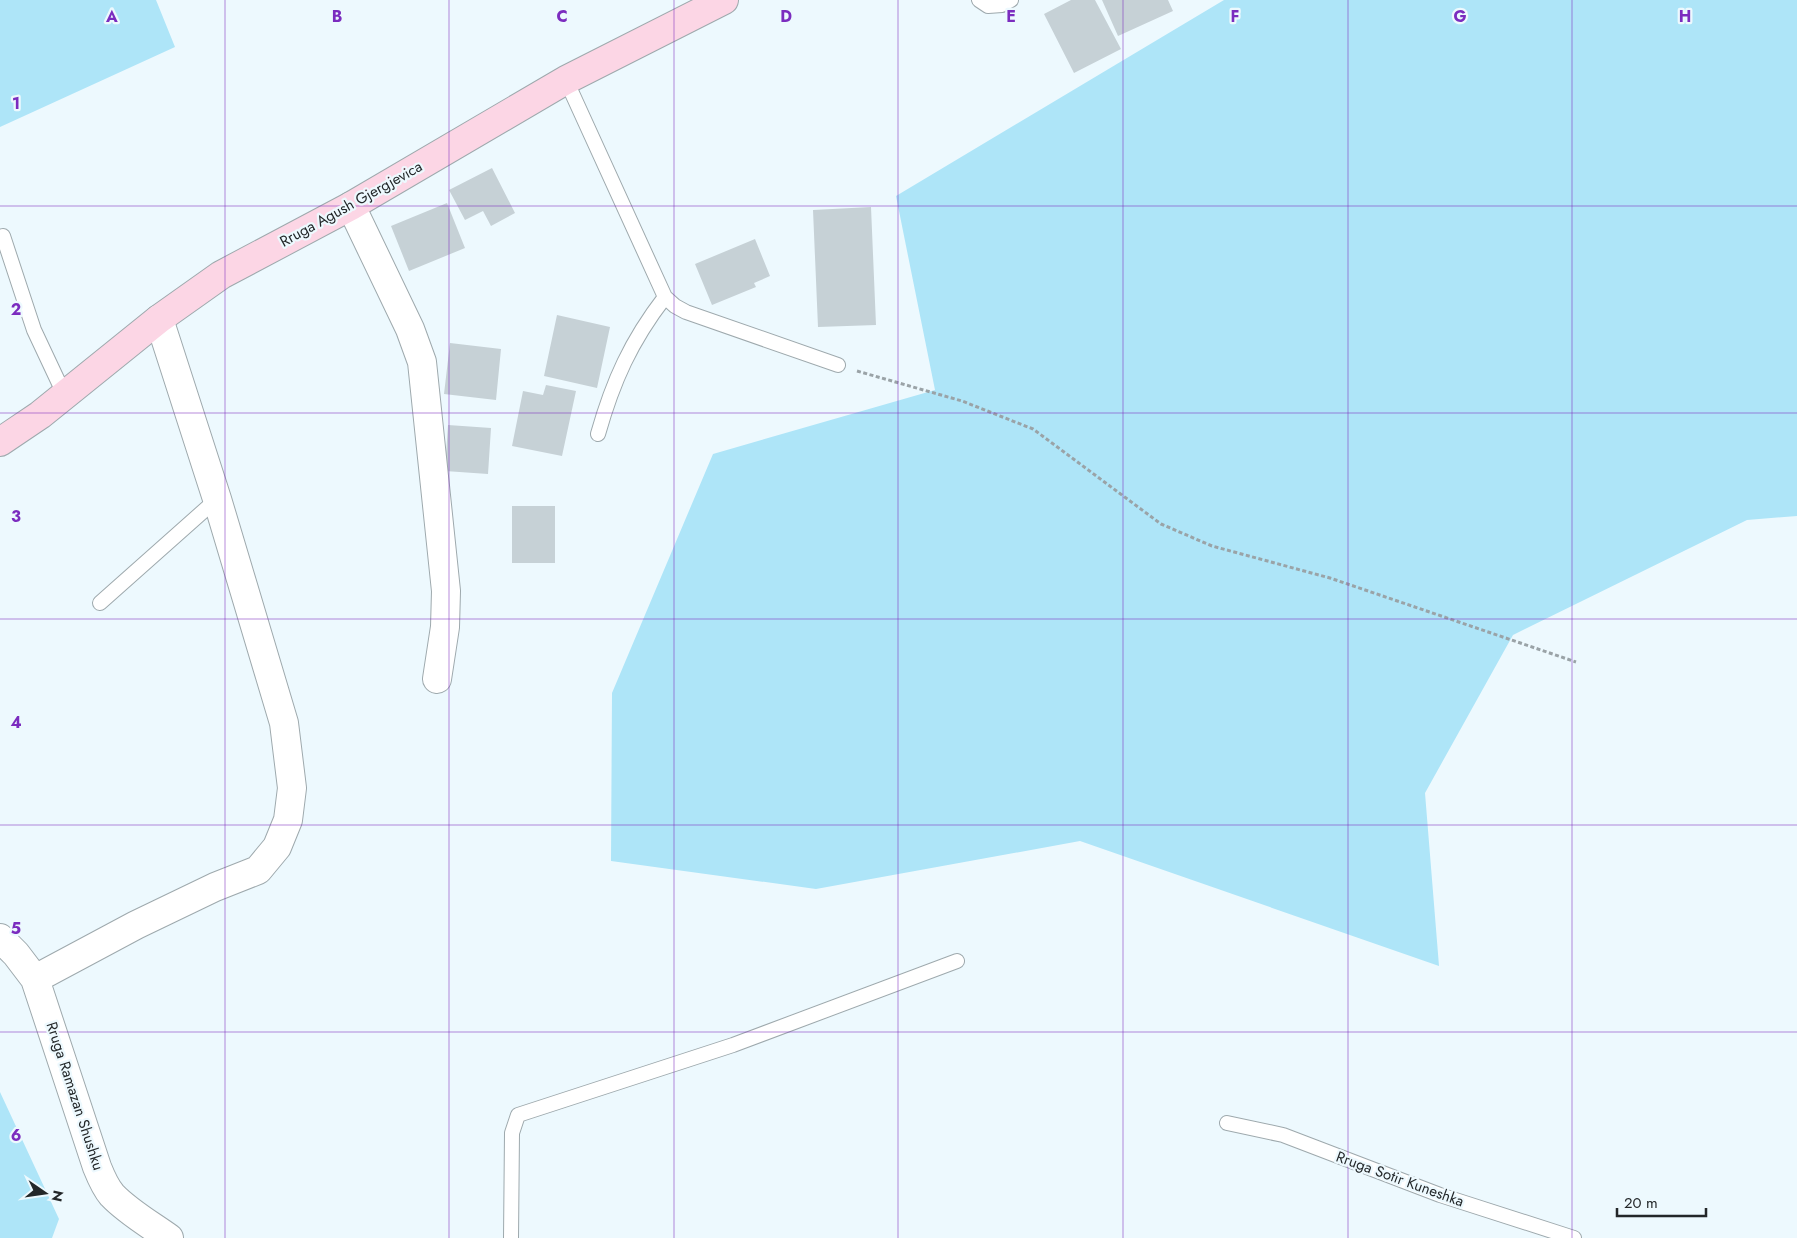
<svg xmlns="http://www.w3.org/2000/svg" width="1797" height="1238" font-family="Jost,sans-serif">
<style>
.green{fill:#aee5f8}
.building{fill:#c6d1d6}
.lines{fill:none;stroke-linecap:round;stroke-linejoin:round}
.lane-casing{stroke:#9ea9ad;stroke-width:16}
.street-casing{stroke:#9ea9ad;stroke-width:30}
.secondary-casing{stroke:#9ea9ad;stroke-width:30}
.path{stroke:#9aa3a7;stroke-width:3;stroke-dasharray:4 2.5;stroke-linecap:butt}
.lane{stroke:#fff;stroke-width:14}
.street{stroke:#fff;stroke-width:28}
.secondary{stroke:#fcd6e5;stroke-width:28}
.grid{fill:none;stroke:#7b2cbf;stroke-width:1;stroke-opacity:0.55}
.labels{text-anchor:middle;stroke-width:4.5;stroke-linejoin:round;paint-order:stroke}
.street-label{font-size:15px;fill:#232729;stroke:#edf9fe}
.grid-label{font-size:16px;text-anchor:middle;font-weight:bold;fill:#7b2cbf;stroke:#edf9fe;stroke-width:4.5;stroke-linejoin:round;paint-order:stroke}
</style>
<rect width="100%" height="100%" fill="#edf9fe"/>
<path class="green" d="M0 0H156L175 47 0 127Z
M1224 0H1797V516L1747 520 1513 635 1425 793 1439 966 1080 841 816 889 611 861 612 693 713 454 935 390 896 196Z
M0 1092 59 1219 52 1238H0Z"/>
<path class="building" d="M1071 0H1095L1121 49 1074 73 1044 14Z
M1102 0H1168L1173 11 1118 36Z
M492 168 515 213 491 226 483 211 465 220 449 190Z
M447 203 465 248 409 271 391 226Z
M871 207 876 325 818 327 813 210Z
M755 239 770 276 754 283 756 287 712 305 695 264Z
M557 315 610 327 597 388 544 376Z
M450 343 501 349 496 400 444 394Z
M546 385 576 391 562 456 512 446 523 391 543 395Z
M448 425 491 428 488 474 445 471Z
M512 506H555V563H512Z"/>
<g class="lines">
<g class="lane-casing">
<path id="lane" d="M979 0 988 6 1002 5 1011 0
M566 80 665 297 675 306 686 312 838 365
M3 236 34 330 65 396
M598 434C613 381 631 341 665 297
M100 603 217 499
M1227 1123 1283 1135 1440 1195 1574 1238
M511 1238 512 1133 518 1115 733 1045 957 961"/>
</g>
<g class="street-casing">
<path id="street" d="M351 206 410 329 422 362 446 591 445 627 437 679
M0 938 16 954 35 979 97 1167C101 1177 105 1187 112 1195 128 1212 151 1225 169 1238
M35 979 136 925 215 887 258 870 277 847 288 820 292 788 284 723 217 499 159 319"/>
</g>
<g class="secondary-casing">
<path id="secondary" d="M0 442 40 415 159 319 221 275 351 206 566 80 724 0"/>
</g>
<path class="path" d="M857 371 962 401 1033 429 1161 524 1212 546 1330 578 1576 662"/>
<use href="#lane" class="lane"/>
<use href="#street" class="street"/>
<use href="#secondary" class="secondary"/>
</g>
<path class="grid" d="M225 0V1238M449 0V1238M674 0V1238M898 0V1238M1123 0V1238M1348 0V1238M1572 0V1238M0 206H1797M0 413H1797M0 619H1797M0 825H1797M0 1032H1797"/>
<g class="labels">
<g class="street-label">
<text transform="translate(351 204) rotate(-29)" y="5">Rruga Agush Gjergjevica</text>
<text transform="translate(75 1096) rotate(72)" y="5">Rruga Ramazan Shushku</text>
<text transform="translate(1400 1179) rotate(20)" y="5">Rruga Sotir Kuneshka</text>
</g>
</g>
<g class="grid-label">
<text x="112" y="22">A</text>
<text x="337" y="22">B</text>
<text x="562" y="22">C</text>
<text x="786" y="22">D</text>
<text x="1011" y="22">E</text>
<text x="1235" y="22">F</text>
<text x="1460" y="22">G</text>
<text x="1685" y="22">H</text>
<text x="16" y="109">1</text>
<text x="16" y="315">2</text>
<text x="16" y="522">3</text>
<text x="16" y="728">4</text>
<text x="16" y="934">5</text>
<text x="16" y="1141">6</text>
</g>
<g transform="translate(45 1193) rotate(103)" stroke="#edf9fe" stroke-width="4" paint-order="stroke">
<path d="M0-4L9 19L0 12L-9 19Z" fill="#232729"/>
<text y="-8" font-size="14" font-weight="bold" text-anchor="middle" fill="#232729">N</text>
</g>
<path d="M1617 1208v8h89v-8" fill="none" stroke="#232729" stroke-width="2.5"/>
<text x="1624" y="1208" font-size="15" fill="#232729" stroke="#edf9fe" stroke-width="4" paint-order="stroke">20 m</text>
</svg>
